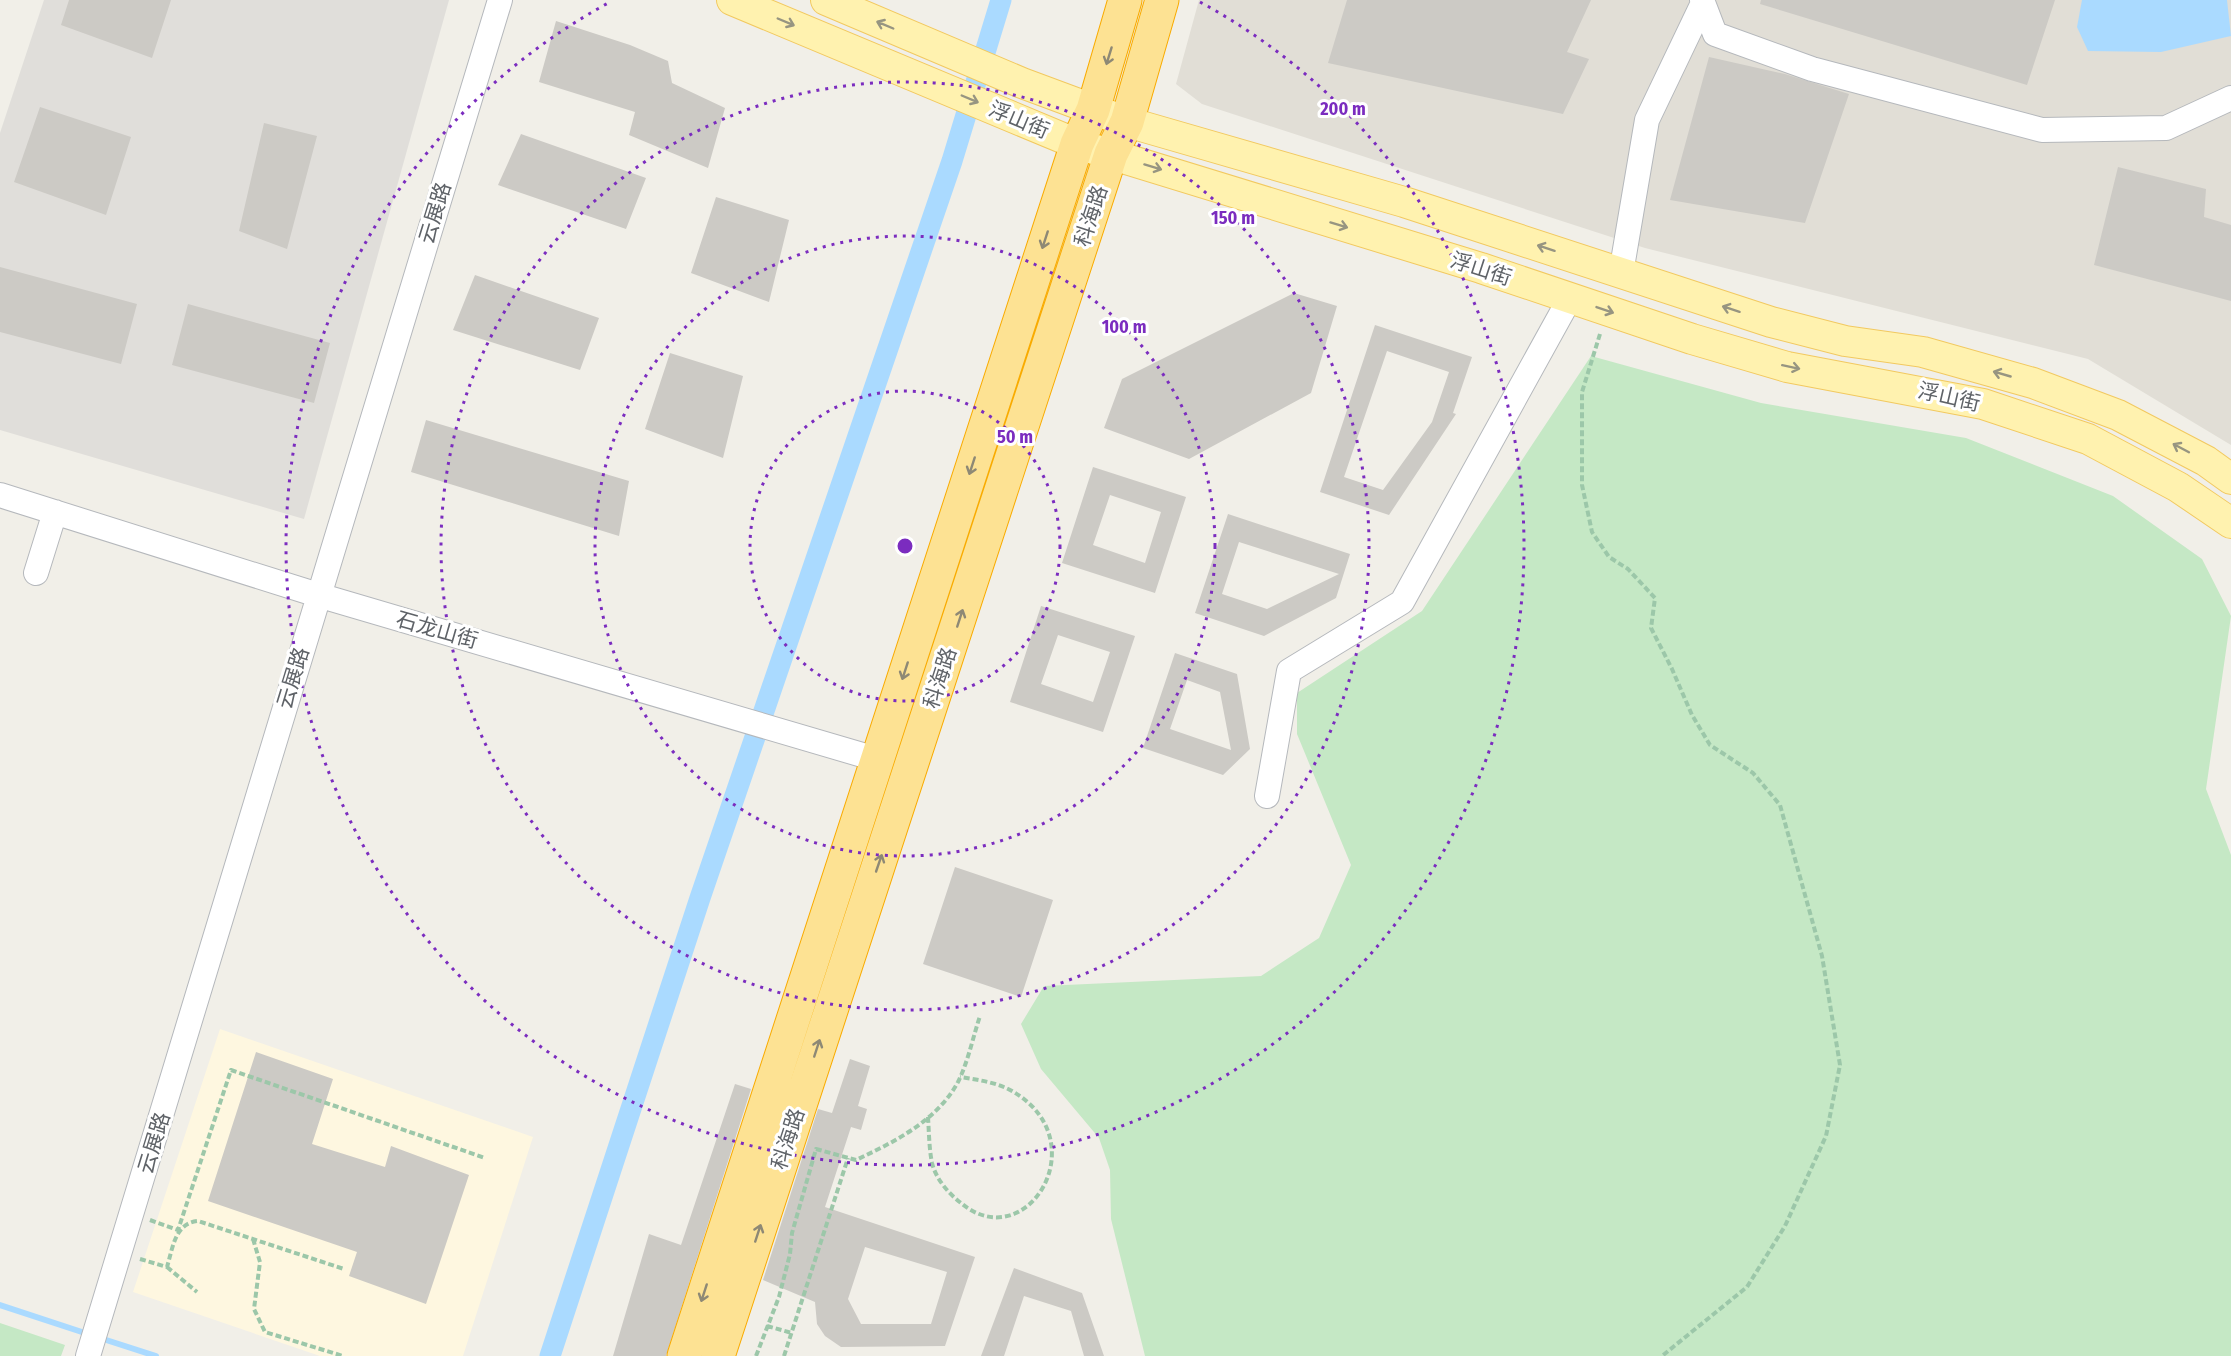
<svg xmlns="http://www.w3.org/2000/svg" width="2231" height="1356" font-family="'Fira Sans Condensed','Noto Sans SC',sans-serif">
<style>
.commercial{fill:#fef7e0}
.industrial{fill:#e0deda}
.education{fill:#e1ded6}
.green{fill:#c5e8c5}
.water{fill:#aadaff}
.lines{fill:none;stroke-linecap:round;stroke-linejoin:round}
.stream{stroke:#aadaff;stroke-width:6}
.canal{stroke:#aadaff;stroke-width:21}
.building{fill:#cccac5;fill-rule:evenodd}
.minor-casing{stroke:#b5b8bc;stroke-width:26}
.major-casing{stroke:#f2c960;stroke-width:32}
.highway-casing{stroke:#f9ab00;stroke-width:35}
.path{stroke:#9cc7a9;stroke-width:4;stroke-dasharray:6 3;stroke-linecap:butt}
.minor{stroke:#fff;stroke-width:24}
.major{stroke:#fff2af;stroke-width:30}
.highway{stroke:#fde293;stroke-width:33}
.oneway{stroke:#979581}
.oneway2{stroke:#8e8975}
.ring{fill:none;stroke:#7b2cbf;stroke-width:3;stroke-dasharray:3 6}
.labels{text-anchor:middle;stroke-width:6;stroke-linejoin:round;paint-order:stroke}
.street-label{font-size:21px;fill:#5f6368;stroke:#fff}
.centre{fill:#7b2cbf;stroke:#fff;stroke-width:3}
.ring-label{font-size:18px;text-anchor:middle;font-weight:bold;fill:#7b2cbf;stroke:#fff;stroke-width:6;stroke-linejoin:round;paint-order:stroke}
</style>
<rect width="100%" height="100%" fill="#f1efe8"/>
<path class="commercial" d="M220 1029 533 1137 463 1356H320L133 1292Z"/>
<path class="industrial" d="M44 0H449L304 519 0 430V133Z"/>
<path class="education" d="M1199 0H2231V445L2088 359 1645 248 1202 104 1176 84Z"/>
<path class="green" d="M1591 356 1761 403 1966 438 2113 496 2202 559 2231 616 2206 789 2231 855V1356H1145L1111 1219 1110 1170 1099 1138 1041 1069 1021 1024 1044 986 1261 976 1319 938 1351 865 1297 734V693L1422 611Z
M0 1323 65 1345 61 1356H0Z"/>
<path class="water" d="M2082 0H2227L2231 36 2161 52 2088 51 2077 27Z"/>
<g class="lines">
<path class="stream" d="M0 1305 91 1335
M100 1338 156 1356"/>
<path class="canal" d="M550 1356 700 898 952 161 1001 0"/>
</g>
<path class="building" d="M69 0H171L152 58 61 25Z
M1347 0H1591L1567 52 1589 59 1563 114 1328 63Z
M1761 0H2055L2027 85 1760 4Z
M556 21 630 45 668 61 672 83 725 108 708 168 629 135 635 112 539 82Z
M1709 57 1785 74 1849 94 1805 223 1670 200Z
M40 107 131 137 106 215 14 182Z
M264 123 317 136 287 249 239 231Z
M521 134 646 178 626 229 498 185Z
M2118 167 2206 189 2204 217 2231 225V301L2094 265Z
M716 197 789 220 769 302 691 273Z
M0 267 137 304 121 364 0 332Z
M475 275 599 318 580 370 453 330Z
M1294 293 1337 306 1311 393 1189 459 1104 428 1122 379Z
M188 304 330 343 314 403 172 365Z
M1375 325 1472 357 1453 413 1456 414 1389 515 1320 492ZM1387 351 1449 372 1432 422 1383 490 1344 477Z
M670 353 743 376 723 458 645 429Z
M426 420 629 481 619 536 411 472Z
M1093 467 1186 497 1155 593 1062 563ZM1110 495 1161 512 1145 563 1093 545Z
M1228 514 1350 554 1336 598 1264 636 1195 613ZM1239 542 1339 574 1267 609 1222 594Z
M1041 606 1135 636 1103 732 1010 702ZM1058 635 1110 652 1093 702 1041 684Z
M1175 653 1237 674 1250 749 1223 775 1143 748ZM1187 680 1220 692 1231 750 1170 729Z
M955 867 1053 900 1021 997 923 964Z
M256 1052 333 1079 312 1144 385 1167 391 1146 469 1175 426 1304 349 1276 357 1252 208 1201Z
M850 1059 870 1066 858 1106 867 1109 861 1130 851 1127 825 1207 975 1257 945 1346 841 1347 825 1336 817 1324 815 1302 763 1280 818 1109 832 1113ZM865 1247 947 1272 931 1324H861L848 1299Z
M735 1084 751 1089 666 1356H613L649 1234 681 1245Z
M1014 1268 1082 1293 1104 1356H1084L1071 1311 1024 1296 1004 1356H981Z"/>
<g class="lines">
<g class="minor-casing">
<path id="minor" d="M1702 0 1715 34 1812 69 2042 130 2166 128 2231 98
M1621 273 1647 120 1703 3
M0 495 318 595 876 759
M36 573 55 512
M1267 796 1289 671 1402 602 1570 298
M88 1356 500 0"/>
</g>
<g class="major-casing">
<path id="major" d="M732 0 1077 144 1481 268 1692 339 1787 367 1983 404 2088 439 2178 487 2231 523
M826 0 1022 83 1127 122 1404 202 1771 322 1845 341 1923 352 2033 383 2118 415 2206 461 2231 479"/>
</g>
<g class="highway-casing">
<path id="highway" d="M684 1356 1077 144 1093 110 1125 0
M718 1356 1111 154 1127 122 1162 0"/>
</g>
<path class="path" d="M1600 334 1582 392V485L1592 532 1609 557 1628 569 1655 598 1651 628 1672 669 1692 715 1710 745 1753 773 1780 805 1822 956 1840 1065 1826 1136 1785 1226 1747 1287 1662 1356
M928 1117C929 1132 929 1148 932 1163 936 1179 948 1193 961 1203 1026 1258 1099 1141 1012 1091 996 1082 978 1080 960 1077
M150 1220 178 1230 231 1070 485 1158
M253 1239 260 1262 254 1309 265 1332 343 1356
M140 1259 167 1267C173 1247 175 1223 198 1221L344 1269
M167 1267 197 1292
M767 1326 792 1333
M756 1356 779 1297 790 1254 792 1233 816 1149 856 1160C894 1142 937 1121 958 1082 968 1062 973 1037 980 1016
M784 1356 848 1158"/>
<use href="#minor" class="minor"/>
<use href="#major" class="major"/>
<use href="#highway" class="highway"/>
</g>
<defs><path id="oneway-shaft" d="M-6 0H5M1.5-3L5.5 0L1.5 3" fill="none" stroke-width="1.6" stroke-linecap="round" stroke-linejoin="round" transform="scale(1.5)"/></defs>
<g class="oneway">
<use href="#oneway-shaft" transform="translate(786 22) rotate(23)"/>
<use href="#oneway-shaft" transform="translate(885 25) rotate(-157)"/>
<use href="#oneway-shaft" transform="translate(970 99) rotate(23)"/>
<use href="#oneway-shaft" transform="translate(1153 167) rotate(17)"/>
<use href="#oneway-shaft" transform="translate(1339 225) rotate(17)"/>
<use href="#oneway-shaft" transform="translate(1546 248) rotate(-162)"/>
<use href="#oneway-shaft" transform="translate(1731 309) rotate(-162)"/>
<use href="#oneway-shaft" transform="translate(1605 310) rotate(19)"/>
<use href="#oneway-shaft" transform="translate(1791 367) rotate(12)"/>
<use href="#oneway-shaft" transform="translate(2002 374) rotate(-164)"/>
<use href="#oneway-shaft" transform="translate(2181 448) rotate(-152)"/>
</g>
<g class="oneway2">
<use href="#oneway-shaft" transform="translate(1109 56) rotate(107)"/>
<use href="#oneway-shaft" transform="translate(1045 240) rotate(108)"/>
<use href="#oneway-shaft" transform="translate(972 466) rotate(108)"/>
<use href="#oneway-shaft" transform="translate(960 618) rotate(-72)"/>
<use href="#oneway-shaft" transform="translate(905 671) rotate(108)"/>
<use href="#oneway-shaft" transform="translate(879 863) rotate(-71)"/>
<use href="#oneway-shaft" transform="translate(817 1048) rotate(-72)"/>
<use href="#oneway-shaft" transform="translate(758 1233) rotate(-72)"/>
<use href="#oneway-shaft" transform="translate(704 1293) rotate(108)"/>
</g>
<g class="ring">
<circle cx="905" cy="546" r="155"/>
<circle cx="905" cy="546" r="310"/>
<circle cx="905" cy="546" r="464"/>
<path d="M1200 2A619 619 0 1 1 610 2"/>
</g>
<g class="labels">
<g class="street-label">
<text transform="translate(1019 120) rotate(23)" y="7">浮山街</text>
<text transform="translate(435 213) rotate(-73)" y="7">云展路</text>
<text transform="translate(1091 216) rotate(-72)" y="7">科海路</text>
<text transform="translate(1481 269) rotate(18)" y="7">浮山街</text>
<text transform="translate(1949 397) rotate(13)" y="7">浮山街</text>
<text transform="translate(437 630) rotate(16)" y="7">石龙山街</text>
<text transform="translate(293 678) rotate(-73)" y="7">云展路</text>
<text transform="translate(940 678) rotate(-72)" y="7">科海路</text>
<text transform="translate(788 1139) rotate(-72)" y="7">科海路</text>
<text transform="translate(154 1143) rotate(-73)" y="7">云展路</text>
</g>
</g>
<circle cx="905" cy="546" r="9" class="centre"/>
<g class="ring-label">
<text x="1343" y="115">200 m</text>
<text x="1233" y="224">150 m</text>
<text x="1124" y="333">100 m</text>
<text x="1015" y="443">50 m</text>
</g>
</svg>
